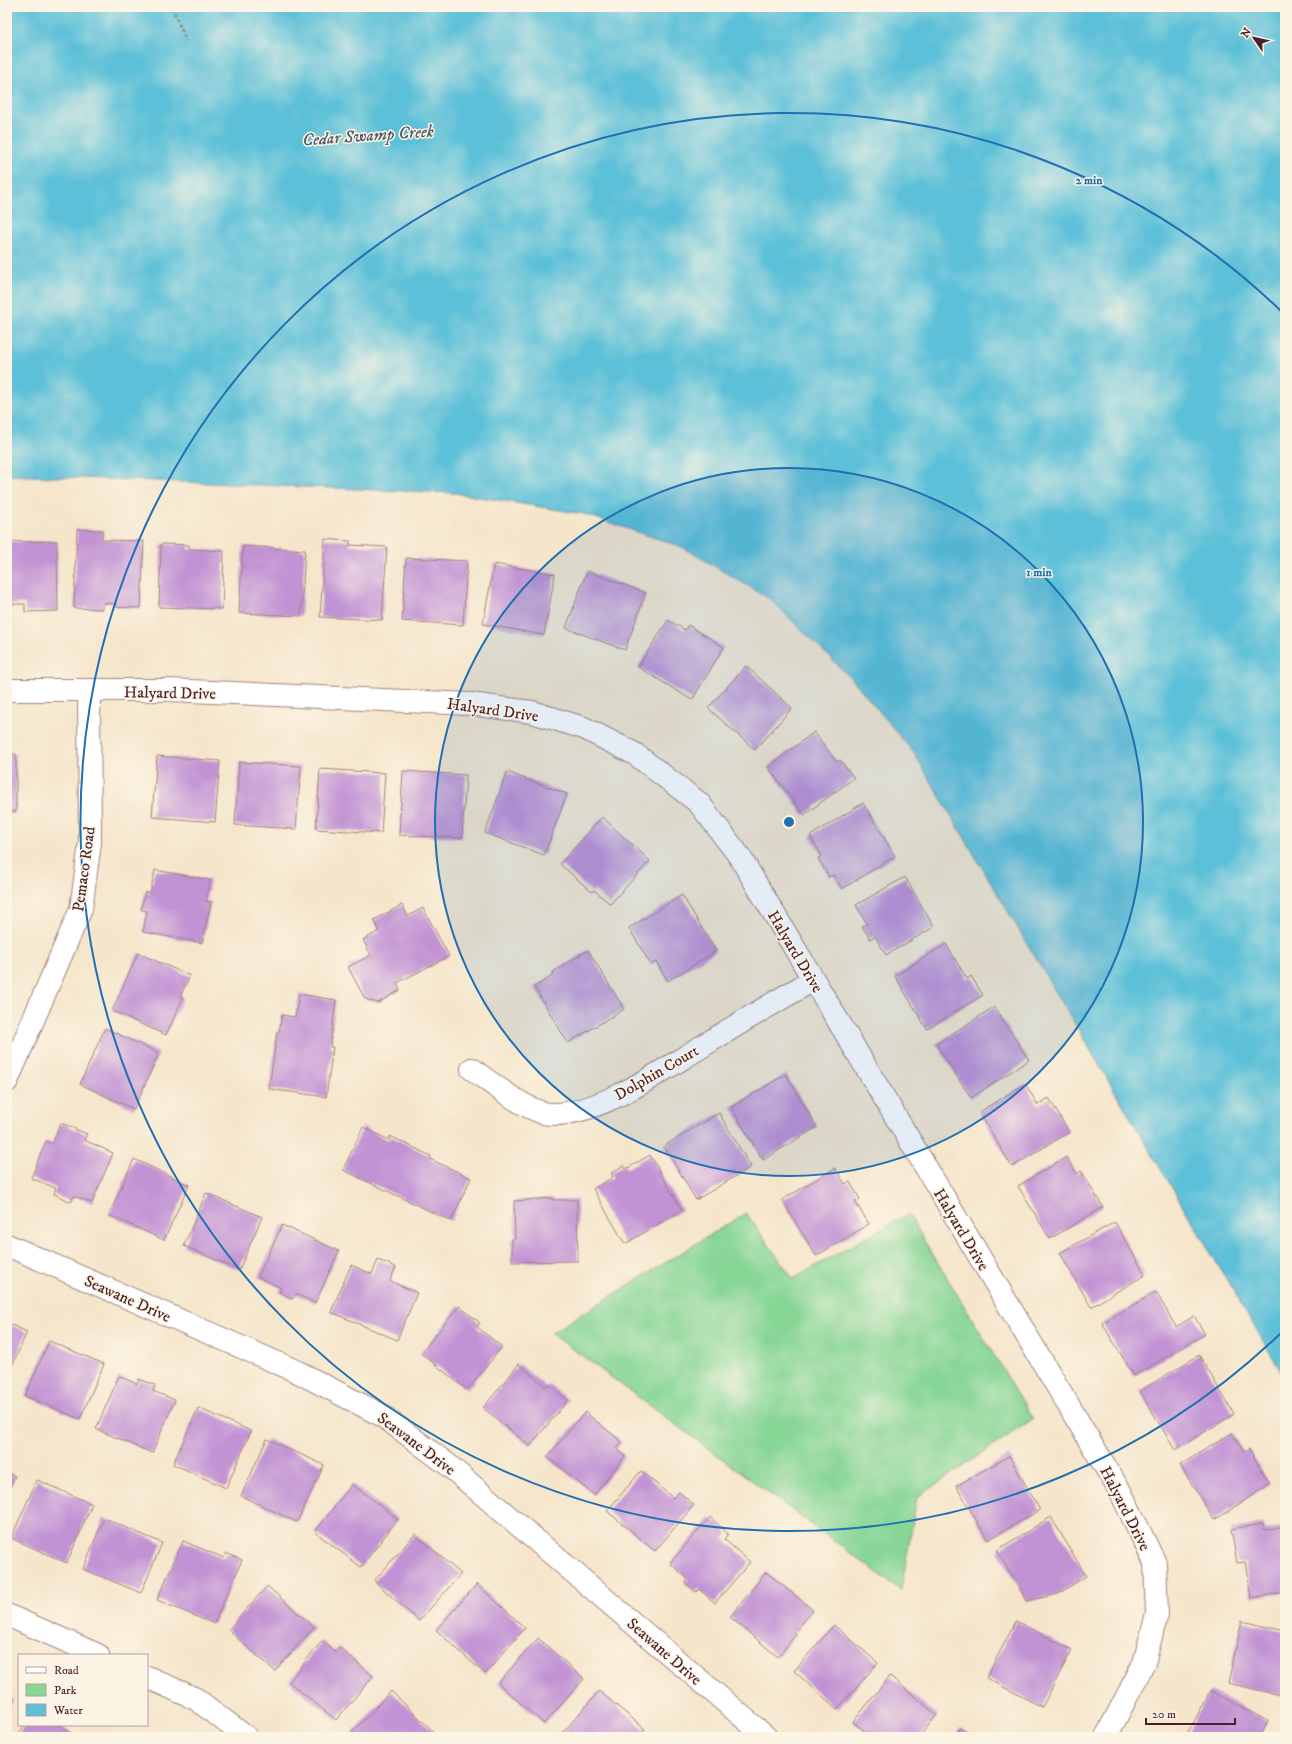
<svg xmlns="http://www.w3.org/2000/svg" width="1292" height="1744" font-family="'IM FELL DW Pica',serif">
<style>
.green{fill:#87d696;stroke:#687a60}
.water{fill:#5bc0d8;stroke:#527082}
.building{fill:#c192d4}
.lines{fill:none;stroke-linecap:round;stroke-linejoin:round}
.street-casing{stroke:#a0827a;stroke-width:24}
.path{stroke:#a0827a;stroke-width:2.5;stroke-dasharray:3 3;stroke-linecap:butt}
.street{stroke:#fff;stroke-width:22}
.ring{fill:none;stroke:#1f6fb2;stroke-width:2}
.labels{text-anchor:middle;stroke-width:3;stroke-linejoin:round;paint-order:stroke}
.street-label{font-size:16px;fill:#4a1f2b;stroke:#fcf5e5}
.water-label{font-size:17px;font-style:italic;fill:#505768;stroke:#fcf5e5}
.centre{fill:#1f6fb2;stroke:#fcf5e5;stroke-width:2}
.ring-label{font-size:12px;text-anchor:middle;font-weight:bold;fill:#1f6fb2;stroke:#fcf5e5;stroke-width:3;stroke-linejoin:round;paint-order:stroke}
</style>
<rect width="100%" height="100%" fill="#fcf5e5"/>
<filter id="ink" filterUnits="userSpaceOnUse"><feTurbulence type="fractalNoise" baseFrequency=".025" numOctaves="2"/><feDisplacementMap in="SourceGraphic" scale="8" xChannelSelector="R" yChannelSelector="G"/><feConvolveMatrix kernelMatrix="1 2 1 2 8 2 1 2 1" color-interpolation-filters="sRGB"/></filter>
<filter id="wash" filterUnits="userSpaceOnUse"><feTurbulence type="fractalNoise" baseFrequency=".012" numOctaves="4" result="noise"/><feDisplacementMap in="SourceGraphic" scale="16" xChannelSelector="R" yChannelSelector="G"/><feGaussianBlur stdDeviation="0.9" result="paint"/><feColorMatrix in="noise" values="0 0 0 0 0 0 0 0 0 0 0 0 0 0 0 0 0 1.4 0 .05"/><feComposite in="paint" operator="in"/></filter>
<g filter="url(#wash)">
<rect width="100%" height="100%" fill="#f5e5ca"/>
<path class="green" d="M746 1213 793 1279 908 1214 1033 1419 917 1497 901 1590 551 1333Z"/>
<path class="water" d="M7 7H1285V1378L914 753 853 680 770 599 682 547 584 514 455 493 7 475Z"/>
<g id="blocks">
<path class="building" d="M77 529 103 530 102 540 144 541 141 608 115 607 116 604 103 603V609L74 608Z
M325 539 350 541V545L387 547 382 620 320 617Z
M57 541 58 611 25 612V604H7V542Z
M161 544 189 545V549L224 551 222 609 159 607Z
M243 546 305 550 301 616 239 613Z
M406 558 467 561 463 625 402 621Z
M494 564 555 574 544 635 483 624Z
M587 571 646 593 625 650 566 628Z
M668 620 685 630 688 625 724 647 692 700 638 667Z
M746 666 792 708 755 750 708 708Z
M814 732 837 762 840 760 854 778 804 815 768 767Z
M7 754H16V812H7Z
M157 756 220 761 215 822 152 817Z
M239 762 301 766 296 829 235 825Z
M320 769 385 773 381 833 316 829Z
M403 771 466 775 462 838 399 835Z
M507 772 567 794 544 855 485 833Z
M863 803 895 856 842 889 833 875 829 877 818 858 822 856 810 836Z
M602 817 650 861 610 904 594 890 592 892 560 864Z
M155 870 210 880 206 901 211 902 202 943 143 932 147 911 141 910 145 892 150 893Z
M905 877 934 927 886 955 875 936 870 939 862 926 867 924 856 905Z
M682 895 716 951 668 981 656 962 651 965 629 928Z
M402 905 408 916 423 908 449 956 397 983 400 990 378 1003 365 999 348 967 371 955 363 940 379 931 374 920Z
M946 944 967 979 971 976 983 995 927 1029 895 976Z
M588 950 624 1009 568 1043 534 987 554 975 553 972Z
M138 953 190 976 180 996 183 998 166 1035 112 1011Z
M299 994 336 1000 330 1047H333L326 1097 269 1089 277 1032H279L282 1015 295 1017Z
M994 1007 1029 1060 971 1098 936 1044Z
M105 1028 159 1053 134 1109 80 1084Z
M786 1074 817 1127 763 1160 731 1107Z
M1025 1084 1038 1105 1049 1098 1069 1132 1012 1167 979 1112Z
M719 1113 751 1167 696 1200 664 1146Z
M61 1123 87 1134 84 1140 113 1153 92 1203 74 1196 71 1202 54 1194 56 1188 31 1178 46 1141 52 1144Z
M363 1127 389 1140 390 1136 431 1156 430 1159 471 1178 451 1221 343 1170Z
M650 1155 682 1210 625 1244 593 1189 613 1177 611 1173 624 1165 626 1169Z
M1066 1157 1077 1174 1081 1171 1103 1207 1050 1239 1018 1186Z
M134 1159 189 1185 164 1240 109 1215Z
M835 1168 845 1184 850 1182 860 1199 855 1202 869 1224 816 1256 782 1200Z
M206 1193 262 1217 239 1270 184 1246Z
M553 1198V1200H577L578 1261 512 1262V1239H515L514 1201Z
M1115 1222 1145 1275 1091 1307 1060 1253Z
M282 1225 339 1251 315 1303 296 1294 293 1299 279 1292 281 1288 258 1277Z
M378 1260 396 1267 390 1281 417 1293 397 1340 331 1312 351 1265 372 1274Z
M1156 1292 1176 1327 1194 1316 1205 1334 1134 1376 1102 1323Z
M459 1306 480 1323 477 1327 502 1347 467 1390 421 1353Z
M7 1323 27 1332 7 1377Z
M49 1341 104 1364 80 1419 25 1396Z
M1199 1355 1234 1414 1175 1450 1140 1391Z
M519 1364 546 1387 548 1384 568 1400 530 1446 483 1408Z
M119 1376 137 1384 139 1379 155 1385 153 1391 175 1400 152 1453 96 1429Z
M198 1408 251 1431 226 1488 173 1464Z
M585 1412 622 1442 617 1449 625 1456 594 1495 547 1457Z
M1232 1433 1244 1452 1249 1449 1270 1484 1214 1520 1180 1465Z
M267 1439 324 1465 297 1522 241 1496Z
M1009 1456 1040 1510 988 1540 956 1486Z
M641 1471 673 1498 679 1492 694 1505 655 1551 607 1511Z
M7 1473 15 1476 7 1494Z
M37 1480 92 1504 67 1563 11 1538Z
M352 1484 398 1519 361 1567 315 1532Z
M710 1517 728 1534 724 1539 750 1562 715 1603 699 1589 696 1592 685 1583 688 1579 670 1563Z
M1051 1517 1086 1576 1058 1594 1027 1601 997 1550Z
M104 1518 162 1543 141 1593 83 1569Z
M1263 1524 1264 1530 1285 1526V1592L1251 1598 1245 1562 1237 1563 1231 1529Z
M415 1534 461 1574 419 1621 374 1581Z
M183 1541 224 1558 226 1553 242 1560 214 1624 157 1600Z
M766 1572 813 1610 794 1633 796 1634 778 1657 730 1617Z
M477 1584 525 1628 485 1674 436 1630Z
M267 1586 314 1627 275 1671 228 1630Z
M1016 1621 1072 1650 1042 1707 986 1678Z
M1242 1621 1285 1631 1284 1696 1228 1683Z
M834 1625 878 1663 837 1709 794 1671Z
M538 1638 584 1679 544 1724 498 1683Z
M322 1641 335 1652 339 1647 373 1676 336 1720 289 1682Z
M890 1676 937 1715 919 1737H872L853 1722Z
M391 1691 435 1733 431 1737H354L351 1734Z
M599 1691 645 1729 638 1737 560 1736Z
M1210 1691 1268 1721 1260 1737H1186Z
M7 1697 13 1700 7 1714Z
M25 1725H59L77 1737H16Z
M960 1728 977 1737H955Z"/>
</g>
</g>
<g filter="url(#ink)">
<use href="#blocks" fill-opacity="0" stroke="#a0827a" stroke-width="1"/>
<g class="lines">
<g class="street-casing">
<path id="street" d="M7 690H168L470 704 532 712 584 728 635 754 699 803 740 857 1121 1493 1155 1563 1157 1614 1144 1663 1106 1737
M472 1069C489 1082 530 1113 550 1114 598 1116 661 1071 701 1047 738 1024 775 1002 813 980
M7 1081 81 909 90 843 89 691
M7 1245 296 1371 383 1416 447 1464 766 1737
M7 1615 98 1655
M147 1677 196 1699 246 1737"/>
</g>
<path class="path" d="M172 7 186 41
M7 55 13 95"/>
<use href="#street" class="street"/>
</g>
</g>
<circle cx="789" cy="822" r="354" fill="#1f6fb2" fill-opacity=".12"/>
<g class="ring">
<circle cx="789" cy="822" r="354"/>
<path d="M1282 1332A709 709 0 1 1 1282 312"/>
</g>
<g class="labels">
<g class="street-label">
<text transform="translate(170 692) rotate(1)" y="6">Halyard Drive</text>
<text transform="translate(493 709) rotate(8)" y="6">Halyard Drive</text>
<text transform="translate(83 869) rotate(-82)" y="6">Pemaco Road</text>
<text transform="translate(796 951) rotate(59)" y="6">Halyard Drive</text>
<text transform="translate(656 1072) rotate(-30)" y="6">Dolphin Court</text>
<text transform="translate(962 1229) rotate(59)" y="6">Halyard Drive</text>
<text transform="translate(128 1298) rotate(24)" y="6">Seawane Drive</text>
<text transform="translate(417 1443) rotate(37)" y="6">Seawane Drive</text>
<text transform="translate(1126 1508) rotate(63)" y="6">Halyard Drive</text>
<text transform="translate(665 1651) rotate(41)" y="6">Seawane Drive</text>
</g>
<g class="water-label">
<text transform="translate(368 135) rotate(-4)" y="6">Cedar Swamp Creek</text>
</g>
</g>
<circle cx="789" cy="822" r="6" class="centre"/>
<g class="ring-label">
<text x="1089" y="184">2 min</text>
<text x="1039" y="576">1 min</text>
</g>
<rect width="1292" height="1744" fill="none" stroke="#fcf5e5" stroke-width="24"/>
<rect x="18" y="1654" width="130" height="72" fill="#fcf5e5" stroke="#b59f9b"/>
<rect x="26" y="1667" width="20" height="6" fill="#ffffff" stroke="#b59f9b"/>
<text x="54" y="1674" font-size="12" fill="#4a1f2b">Road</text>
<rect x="26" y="1684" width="20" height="12" fill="#87d696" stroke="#b59f9b"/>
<text x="54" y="1694" font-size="12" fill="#4a1f2b">Park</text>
<rect x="26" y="1704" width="20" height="12" fill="#5bc0d8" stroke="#b59f9b"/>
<text x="54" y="1714" font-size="12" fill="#4a1f2b">Water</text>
<g transform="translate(1254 38) rotate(304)" stroke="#fcf5e5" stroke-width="3" paint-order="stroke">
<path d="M0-3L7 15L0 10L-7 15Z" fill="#4a1f2b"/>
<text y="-6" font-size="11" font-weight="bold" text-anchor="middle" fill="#4a1f2b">N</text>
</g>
<path d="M1146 1718v6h89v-6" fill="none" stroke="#4a1f2b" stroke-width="2"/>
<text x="1152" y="1718" font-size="12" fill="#4a1f2b" stroke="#fcf5e5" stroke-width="3" paint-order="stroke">20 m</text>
</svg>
